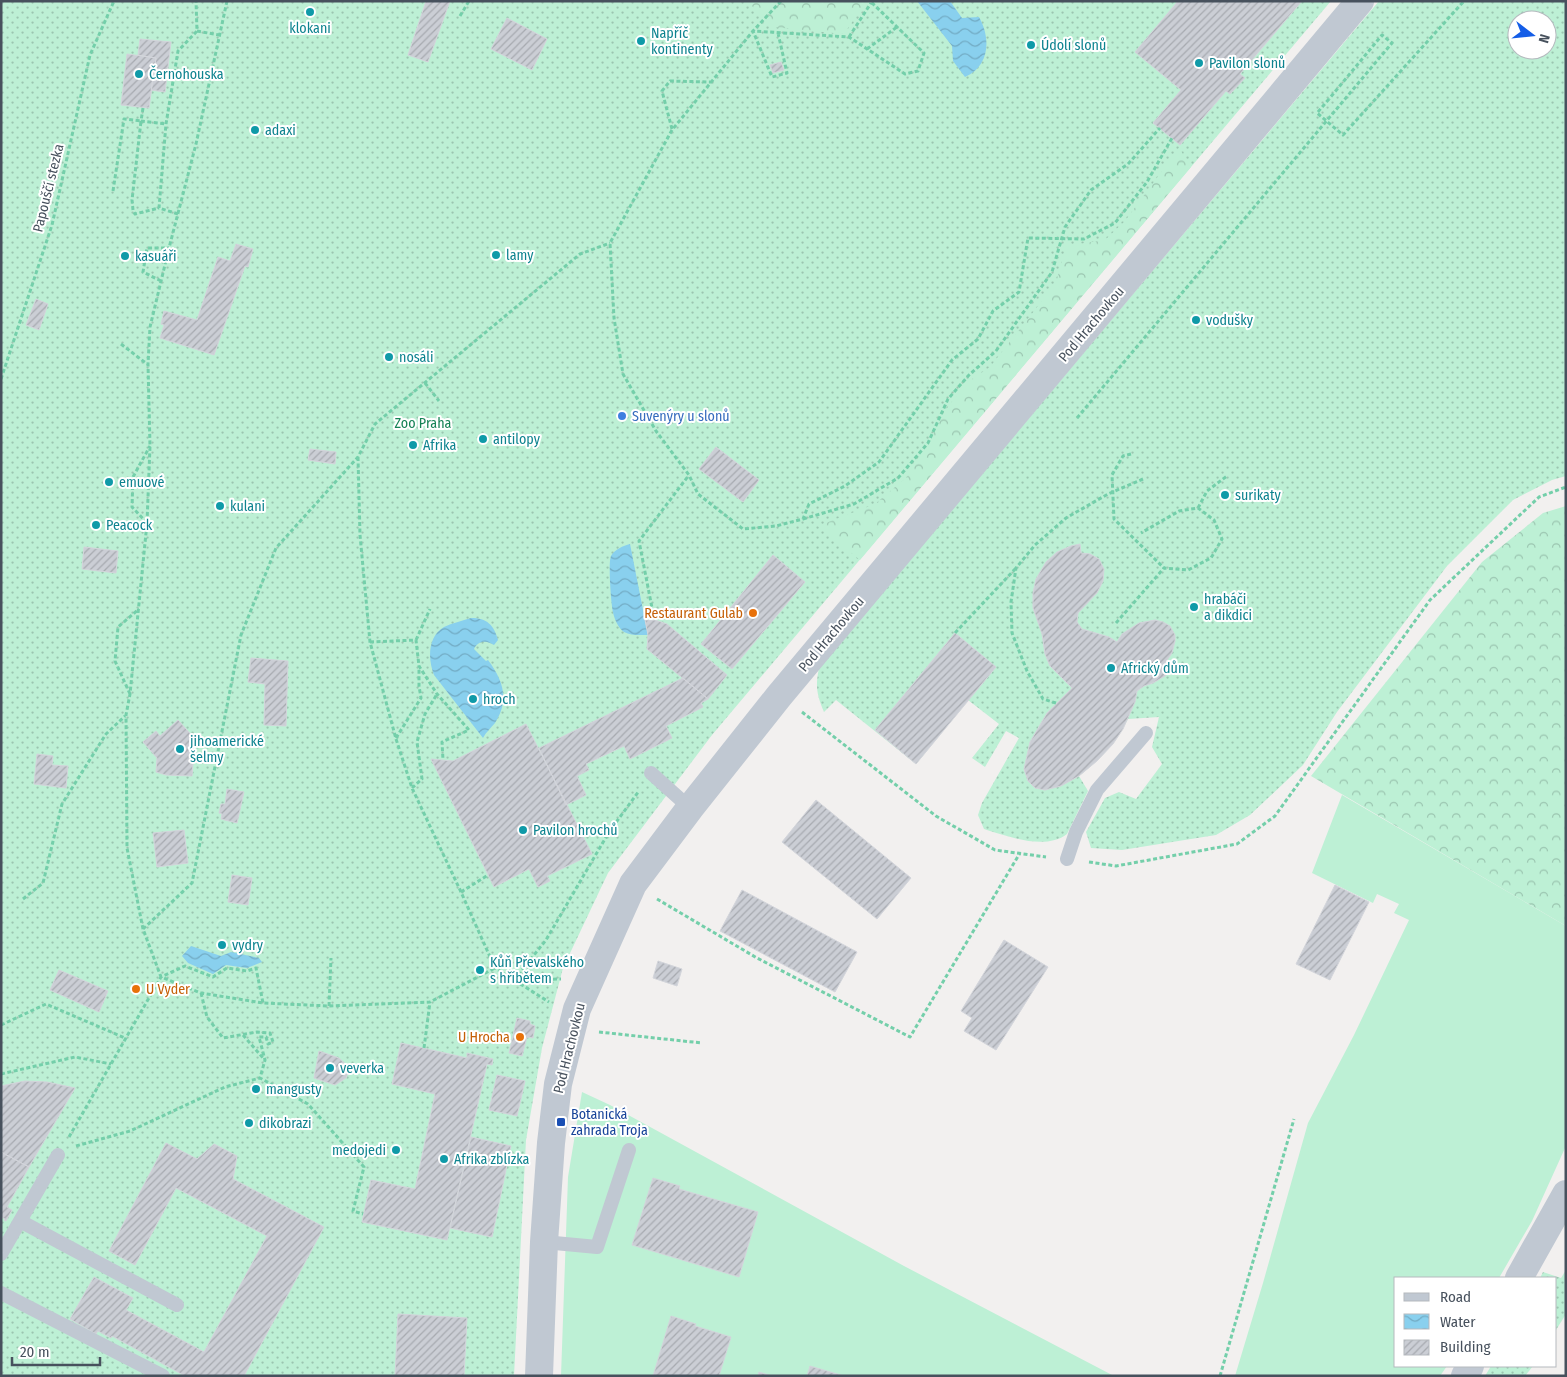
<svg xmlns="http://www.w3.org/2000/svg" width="1567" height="1377" font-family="'Fira Sans Condensed',sans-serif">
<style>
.grass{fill:url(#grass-dots);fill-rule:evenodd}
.forest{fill:url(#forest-crowns)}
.garden{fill:#bdf0d5}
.water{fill:url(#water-waves)}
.building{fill:url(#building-hatch);stroke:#d3d5db}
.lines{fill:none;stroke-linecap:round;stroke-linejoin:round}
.path{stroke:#74cfaa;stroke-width:3;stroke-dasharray:4 2.5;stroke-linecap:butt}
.service{stroke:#c0c8d2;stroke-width:14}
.minor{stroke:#c0c8d2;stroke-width:28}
.tertiary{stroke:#c0c8d2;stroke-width:28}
.path-bridge{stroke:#74cfaa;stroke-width:3;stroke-dasharray:4 2.5;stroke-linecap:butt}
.culture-dot{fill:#0f9aa8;stroke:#fff;stroke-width:2}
.shop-dot{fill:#3f7fe0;stroke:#fff;stroke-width:2}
.food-dot{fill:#e8710a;stroke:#fff;stroke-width:2}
.transit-dot{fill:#1a4fb4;stroke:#fff;stroke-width:2}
.labels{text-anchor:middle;stroke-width:4;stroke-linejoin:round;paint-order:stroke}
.culture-label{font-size:14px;fill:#0d838f;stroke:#fff;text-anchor:start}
.street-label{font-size:14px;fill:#47515d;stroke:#fff}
.shop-label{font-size:14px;fill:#366cbe;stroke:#fff;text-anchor:start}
.park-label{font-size:14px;fill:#158255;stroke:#fff}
.food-label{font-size:14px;fill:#c56008;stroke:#fff;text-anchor:end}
.transit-label{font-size:14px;fill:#164399;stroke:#fff;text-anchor:start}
</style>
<defs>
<pattern id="grass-dots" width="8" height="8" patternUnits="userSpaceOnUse" patternTransform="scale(1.25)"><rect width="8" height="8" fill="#bdf0d5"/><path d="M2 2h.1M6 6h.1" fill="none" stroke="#9bc5b0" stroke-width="1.8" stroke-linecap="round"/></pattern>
<pattern id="forest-crowns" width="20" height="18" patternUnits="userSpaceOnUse" patternTransform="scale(1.25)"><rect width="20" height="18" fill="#bdf0d5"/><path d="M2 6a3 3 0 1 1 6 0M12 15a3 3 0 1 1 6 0" fill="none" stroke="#9bc5b0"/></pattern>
<pattern id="water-waves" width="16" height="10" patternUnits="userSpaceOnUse" patternTransform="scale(1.25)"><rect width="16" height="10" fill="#89d0ee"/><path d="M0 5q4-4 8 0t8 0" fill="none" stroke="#72abc4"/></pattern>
<pattern id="building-hatch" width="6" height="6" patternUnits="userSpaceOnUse" patternTransform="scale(1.25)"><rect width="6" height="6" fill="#cbced5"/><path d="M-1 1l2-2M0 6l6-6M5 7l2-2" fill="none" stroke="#a7aab0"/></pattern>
</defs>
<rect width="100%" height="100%" fill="#f2f0ef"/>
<path class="grass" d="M1 1H1331L712 735 608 873 563 968 542 1048 526 1140 514 1376H1Z
M1379 1H1566V476L1552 480 1513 500 1447 566 1337 712 1303 765 1250 815 1216 835 1122 850 1091 848 1086 832 1105 798 1119 792 1136 799 1162 764 1152 747 1159 717 1128 719C1116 743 1099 760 1079 776L1088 791 1067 834C1045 851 1007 836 984 829L978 815 982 803 1019 738 1006 731 985 767 972 758 999 724 968 700 916 764 836 700 824 712C817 695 815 687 819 668ZM1517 20H1547V50H1517Z
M1566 1270V1314L1556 1330V1278H1540L1543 1272 1561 1278Z
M1491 1366H1533L1525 1376H1485Z"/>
<path class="forest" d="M747 1H866L844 34 773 27Z
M1179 148 1191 167 860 560 818 526 875 504 907 477 949 405 969 381 990 367 1056 283 1066 246 1105 240 1125 221Z
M1566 506V926L1311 776 1482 562 1543 513Z"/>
<path class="garden" d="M1342 795 1566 926 1565 1148 1532 1221 1499 1278H1396V1366H1447L1440 1376H1235L1263 1283 1308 1123 1354 1035 1409 920 1394 913 1399 904 1377 894 1373 903 1312 873Z
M582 1092 610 1105 904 1266 1114 1376H561L568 1177Z"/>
<path class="water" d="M917 1H950L962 18 979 17C991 38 990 66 965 77L953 61 952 46Z
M630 544 648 635C640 635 631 636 624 632 618 628 614 618 613 612 611 603 608 563 611 556 615 549 623 546 630 544Z
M471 618C487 618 494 625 498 640L494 645C487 640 478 640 474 649L486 661 488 660C503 680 510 700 495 723 491 728 486 732 483 738L434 675C428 660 427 637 444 627 452 623 462 621 471 618Z
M191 946 221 956 231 952 259 958 262 962 247 968 226 965 213 974 188 963 182 956Z"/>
<path class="building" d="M426 1H450L428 62 408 55Z
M1178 1H1302L1240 74 1245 78 1230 94 1226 91 1180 145 1153 123 1181 90 1135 52Z
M507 18 547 39 532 70 491 49Z
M140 39 171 42 165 92 151 90 156 58 138 55Z
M127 54 156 58 149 108 121 105Z
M781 62 784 70 773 73 770 65Z
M236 244 253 249 248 267 245 266 214 355 160 338 164 325 161 324 164 311 197 320 218 257 230 261Z
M36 299 48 304 39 330 26 325Z
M716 447 759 480 743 502 699 469Z
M310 449 336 452 335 464 308 460Z
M1080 544 1081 553 1090 554 1099 559 1104 569 1103 581 1097 593 1078 613 1077 622 1082 629 1109 637 1117 642 1122 634 1139 623 1155 620 1163 622 1170 626 1175 635V641L1172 653 1165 663 1172 670 1165 676 1153 683 1144 686 1137 691 1135 702 1123 729 1113 744 1097 761 1079 776 1061 786 1045 790 1035 788 1028 781 1024 769 1030 742 1047 713 1072 688 1050 666 1045 654 1042 634 1033 608V593L1036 579 1046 562 1057 552 1071 546Z
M84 547 118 551 116 573 82 569Z
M773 555 805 582 732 669 701 644Z
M645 620H655L667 624 727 675 708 699 647 649 648 635Z
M955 633 996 667 916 764 875 730Z
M251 658 288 661 286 726 264 725 265 684 248 682Z
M683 678 708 699 701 703 703 707 666 726 672 738 630 759 624 746 586 764 589 770 577 776 586 795 566 805 539 748Z
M178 720 195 739 192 776 166 775 156 772 157 758 143 742 156 731 160 736Z
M526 724 592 854 547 876 550 881 538 887 529 869 494 887 431 759 453 761Z
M37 754 53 756 52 765 68 766 66 788 34 784Z
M227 789 244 792 237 823 221 819 222 814 219 813 221 804H225Z
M816 800 911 878 877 919 782 842Z
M184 830 188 863 157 867 153 833Z
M232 875 252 878 248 905 228 902Z
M1335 885 1369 902 1330 980 1296 964Z
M742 890 857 952 835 992 720 931Z
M1004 940 1048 967 996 1050 964 1031 972 1018 961 1011Z
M658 961 682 969 677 986 653 978Z
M59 970 108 991 99 1012 50 990Z
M517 1018 530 1021V1024L535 1026 533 1038 527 1037 522 1056 509 1053Z
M401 1043 467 1058V1053L493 1059 492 1065 487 1064 447 1240 362 1222 371 1180 415 1189 435 1094 392 1084Z
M319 1051 339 1058 350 1068 346 1078 335 1085 314 1078Z
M497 1075 525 1081 517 1116 489 1110Z
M25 1081 47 1082 75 1088 29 1167 1 1152V1086Z
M471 1137 511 1146 492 1237 450 1228Z
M166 1143 197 1159 214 1144 237 1156 233 1179 324 1227 244 1376H185L112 1336 111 1338 98 1331 96 1334 70 1319 94 1277 133 1298 126 1310 204 1352 267 1236 176 1188 135 1265 109 1251Z
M1 1152 29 1167 7 1207 12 1210 6 1221 4 1220 5 1219 1 1217Z
M653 1178 680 1186 679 1189 758 1212 739 1277 632 1245Z
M398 1314 467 1318 464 1376H395Z
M671 1316 696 1324 695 1326 731 1337 719 1376H653Z
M810 1366 844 1376H807Z
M759 1372 772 1376H758Z"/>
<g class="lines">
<path class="path" d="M227 1 196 144 169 248 150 327 148 364 150 446 147 523 130 694 126 715 127 848 143 929 161 977 201 993 263 1003 329 1006 430 1002 495 968
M781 1 753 31 672 130 610 243 614 318 623 374 656 431 689 475 698 494 743 529 776 526 803 519 809 504 845 486 879 462 952 360 978 339 993 311 1019 292 1028 238 1084 239 1115 223 1147 182 1172 138
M460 16 469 1
M197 31 219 35
M778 33 787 73 772 77 753 31 849 37 905 74 918 71 924 53 870 1
M849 37 871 3
M867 49 897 27
M1329 99 1317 113 1343 135 1464 1
M143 108 141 121 166 124
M672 129 662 91 670 81 711 82
M1128 164 1160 128
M113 191 124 119 141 121 132 200 133 210 135 214 159 208
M178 214 159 208 166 124 178 51 197 31 196 1
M161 281 143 272 147 248H169
M121 344 147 364
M1 379 52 225 90 55 114 1
M425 383 439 401
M358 457 360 535 370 642 396 739 412 788 461 892 495 968 549 1002
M1198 508 1207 491 1227 476
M803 519 854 504 898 478 928 443 948 399 969 375 996 351
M147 523 132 507 133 477 150 446
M653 613 639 541 689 475
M1116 623 1164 568 1188 570 1211 558 1222 539 1214 520 1198 508 1179 511 1141 533
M955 633 1016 568
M416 640 430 609
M370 642 416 640 419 666 437 694 469 730 442 742 443 760
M130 694 115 661 118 627 139 609
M1056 703 1043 699 1027 671 1012 633 1011 602 1016 568 1035 545 1066 518 1108 494 1143 479
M802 712 936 816 995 850 1046 857
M396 738 421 698 419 686V666
M412 788 422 779 417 742 425 714 437 694
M1089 862 1116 866 1237 844 1275 816 1430 600 1539 497 1566 487
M461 892 488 875
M23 899 43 883 62 804 106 734 125 716
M657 899 757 958 910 1037 1020 853
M143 929 192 883 241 635 276 548 358 457 375 424 580 254 610 243
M514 980 546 940 609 832 639 791
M514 980 561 979
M201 993 207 1017 223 1038 257 1032 270 1033 273 1042 268 1044 266 1037H259L265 1060 260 1078 308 1104 364 1167 353 1211 363 1214
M329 1006 331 958
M1 1025 46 1004 125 1038
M599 1032 702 1043
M243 1035 263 1058
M424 1048 430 1002
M1 1074 75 1057 111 1064
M69 1137 161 977 185 966 213 977 227 968 247 971 256 968 263 1003
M76 1146 130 1131 225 1087 260 1078
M1220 1376 1294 1119"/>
<path class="service" d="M651 773 690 808
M1067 859 1076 832 1097 790 1146 733
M20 1221 177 1305
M544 1242 597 1247 629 1150
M1 1254 58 1155
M1 1293 163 1376"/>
<path class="minor" d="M539 1376 544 1242 551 1143 558 1084 577 1009 633 884 690 808 779 696 1360 1"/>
<path class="tertiary" d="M1519 1278 1566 1194
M1465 1376 1470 1366"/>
<path class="path-bridge" d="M996 351 1052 272 1065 227 1091 190 1128 164
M1077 418 1392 43 1382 35 1329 99
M1131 454 1123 456 1112 475 1114 519 1164 568"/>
</g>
<g class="culture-dot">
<circle cx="310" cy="12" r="5"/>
<circle cx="641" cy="41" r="5"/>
<circle cx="1031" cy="45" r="5"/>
<circle cx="1199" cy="63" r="5"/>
<circle cx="139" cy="74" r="5"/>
<circle cx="255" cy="130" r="5"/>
<circle cx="496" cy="255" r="5"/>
<circle cx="125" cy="256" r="5"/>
<circle cx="1196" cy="320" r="5"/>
<circle cx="389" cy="357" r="5"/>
<circle cx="483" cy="439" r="5"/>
<circle cx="413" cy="445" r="5"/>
<circle cx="109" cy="482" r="5"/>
<circle cx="1225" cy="495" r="5"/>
<circle cx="220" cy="506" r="5"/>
<circle cx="96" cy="525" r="5"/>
<circle cx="1194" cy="607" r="5"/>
<circle cx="1111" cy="668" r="5"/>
<circle cx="473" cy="699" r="5"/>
<circle cx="180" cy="749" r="5"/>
<circle cx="523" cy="830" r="5"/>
<circle cx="222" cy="945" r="5"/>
<circle cx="480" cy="970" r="5"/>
<circle cx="330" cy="1068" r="5"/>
<circle cx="256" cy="1089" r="5"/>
<circle cx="249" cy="1123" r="5"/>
<circle cx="396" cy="1150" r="5"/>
<circle cx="444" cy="1159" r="5"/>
</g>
<circle class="shop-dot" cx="622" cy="416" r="5"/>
<g class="food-dot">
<circle cx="753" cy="613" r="5"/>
<circle cx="136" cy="989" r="5"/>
<circle cx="520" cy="1037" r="5"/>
</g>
<rect class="transit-dot" x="556" y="1117" width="10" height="10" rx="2.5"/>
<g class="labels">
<g class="culture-label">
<text x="310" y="33" text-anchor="middle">klokani</text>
<text x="651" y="38">Napříč<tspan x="651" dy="16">kontinenty</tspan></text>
<text x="1041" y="50">Údolí slonů</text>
<text x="1209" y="68">Pavilon slonů</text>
<text x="149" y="79">Černohouska</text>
<text x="265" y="135">adaxi</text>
<text x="506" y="260">lamy</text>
<text x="135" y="261">kasuáři</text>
<text x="1206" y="325">vodušky</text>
<text x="399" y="362">nosáli</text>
<text x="493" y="444">antilopy</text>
<text x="423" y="450">Afrika</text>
<text x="119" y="487">emuové</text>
<text x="1235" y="500">surikaty</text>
<text x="230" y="511">kulani</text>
<text x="106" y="530">Peacock</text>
<text x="1204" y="604">hrabáči<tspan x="1204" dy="16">a dikdici</tspan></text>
<text x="1121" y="673">Africký dům</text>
<text x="483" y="704">hroch</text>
<text x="190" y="746">jihoamerické<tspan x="190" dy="16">šelmy</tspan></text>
<text x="533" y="835">Pavilon hrochů</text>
<text x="232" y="950">vydry</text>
<text x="490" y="967">Kůň Převalského<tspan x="490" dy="16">s hříbětem</tspan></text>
<text x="340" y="1073">veverka</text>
<text x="266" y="1094">mangusty</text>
<text x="259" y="1128">dikobrazi</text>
<text x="386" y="1155" text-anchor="end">medojedi</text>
<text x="454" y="1164">Afrika zblízka</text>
</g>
<g class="street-label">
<text transform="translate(48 188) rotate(-76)" y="5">Papouščí stezka</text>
<text transform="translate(1091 324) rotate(-50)" y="5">Pod Hrachovkou</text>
<text transform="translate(831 634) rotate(-50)" y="5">Pod Hrachovkou</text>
<text transform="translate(569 1048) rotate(-76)" y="5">Pod Hrachovkou</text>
</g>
<g class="shop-label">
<text x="632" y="421">Suvenýry u slonů</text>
</g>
<g class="park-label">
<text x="423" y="428">Zoo Praha</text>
</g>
<g class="food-label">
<text x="743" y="618">Restaurant Gulab</text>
<text x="146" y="994" text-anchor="start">U Vyder</text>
<text x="510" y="1042">U Hrocha</text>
</g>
<g class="transit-label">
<text x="571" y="1119">Botanická<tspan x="571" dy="16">zahrada Troja</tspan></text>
</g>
</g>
<rect width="1567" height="1377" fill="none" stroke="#47515d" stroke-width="5"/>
<rect x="1394" y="1277" width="162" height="90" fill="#ffffff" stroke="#b5b9be"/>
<rect x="1404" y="1293" width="25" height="8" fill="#c0c8d2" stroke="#b5b9be"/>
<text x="1440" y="1302" font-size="15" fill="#47515d">Road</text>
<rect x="1404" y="1314" width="25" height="15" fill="url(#water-waves)" stroke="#b5b9be"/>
<text x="1440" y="1327" font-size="15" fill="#47515d">Water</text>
<rect x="1404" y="1340" width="25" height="15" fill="url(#building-hatch)" stroke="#b5b9be"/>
<text x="1440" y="1352" font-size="15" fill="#47515d">Building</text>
<g transform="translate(1532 35) rotate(106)"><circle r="24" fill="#ffffff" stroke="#b5b9be"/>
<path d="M0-4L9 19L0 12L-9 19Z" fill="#145de7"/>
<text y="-8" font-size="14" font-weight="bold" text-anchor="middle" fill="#47515d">N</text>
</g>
<path d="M12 1357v8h88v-8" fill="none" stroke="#47515d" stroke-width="2.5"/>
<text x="20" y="1357" font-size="15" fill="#47515d" stroke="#ffffff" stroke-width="4" paint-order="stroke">20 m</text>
</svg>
